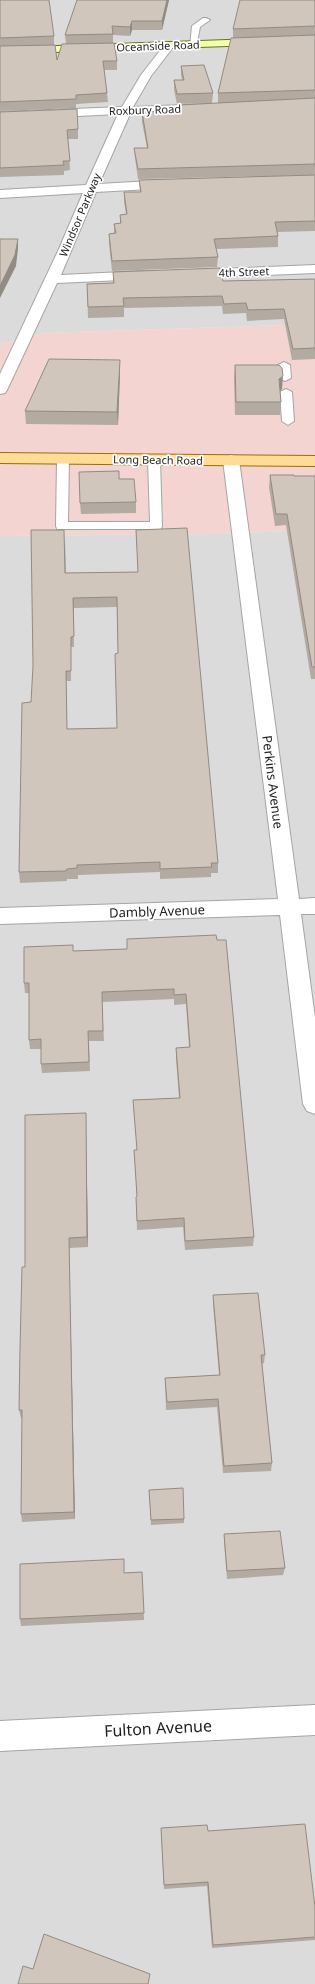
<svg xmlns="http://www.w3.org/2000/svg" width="315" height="1984" font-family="'Noto Sans',sans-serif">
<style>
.residential{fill:#dcdbdb}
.commercial{fill:#f3d4d0}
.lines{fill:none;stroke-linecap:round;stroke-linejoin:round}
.lane-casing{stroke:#a5a5a5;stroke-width:2}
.street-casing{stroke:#a5a5a5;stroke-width:2}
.secondary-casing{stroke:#637900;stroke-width:2}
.primary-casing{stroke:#977100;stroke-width:2}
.lane{fill:#fff;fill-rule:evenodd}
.street{fill:#fff;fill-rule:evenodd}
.secondary{fill:#f5ffb1;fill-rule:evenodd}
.primary{fill:#ffdb98;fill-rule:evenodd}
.wall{fill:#b3aaa1;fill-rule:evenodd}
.shaded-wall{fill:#928b83}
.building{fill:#d0c6bb;stroke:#928b83;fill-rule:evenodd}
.labels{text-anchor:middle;stroke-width:3.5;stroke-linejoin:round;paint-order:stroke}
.far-street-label{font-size:11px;fill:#1e1e1e;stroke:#fff}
.street-label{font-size:13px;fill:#1e1e1e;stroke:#fff}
.near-street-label{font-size:16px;fill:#1e1e1e;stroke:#fff}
</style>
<rect width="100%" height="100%" fill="#f0ede2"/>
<path class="residential" d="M0 0H315V324L43 333 0 344Z
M315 530V1984H0V536L219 534Z"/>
<path class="commercial" d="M315 324V530L219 534 0 536V344L43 333Z"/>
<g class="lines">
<g class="lane-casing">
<path id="lane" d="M203 18H206L210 20 200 27 196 47H190L192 26Z
M284 362 290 365 291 378 285 381 279 378 278 365Z
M286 389 292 392 294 421 288 425 282 421 280 392Z
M63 455 69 459 68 522H150L148 460 154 456 158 457 160 460 162 526 161 529H57L56 526 57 459Z"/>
</g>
<g class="street-casing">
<path id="street" d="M169 43 174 46 151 76 133 107 209 104 215 107 209 110 130 114 99 184 168 180 174 184 168 188 96 192 61 275 144 271 149 272 151 275 149 278 144 279 57 283 7 390 5 393 0 394V374L58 251 83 193 0 198V190L86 185 118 114 0 120V112L122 107 141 75 165 44Z
M315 265V273L192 278 187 277 185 274 187 271 192 270Z
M231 455 237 457 239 460 299 899 315 898V914H301L315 1018V1114L307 1111 303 1104 280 915 0 924V908L278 899 223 460 225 457Z
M315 1705V1735L0 1751V1721Z"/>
</g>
<g class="secondary-casing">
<path id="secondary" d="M315 37V43L0 54V48Z"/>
</g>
<g class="primary-casing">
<path id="primary" d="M0 453 315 456V466L0 463Z"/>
</g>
<use href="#lane" class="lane"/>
<use href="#street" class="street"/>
<use href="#secondary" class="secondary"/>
<use href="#primary" class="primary"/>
</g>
<path class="wall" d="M0 0 54 36V45L57 60 117 61V70H104L107 93 108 102 76 104V108L0 111Z
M77 0H169L162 30H132L130 36 113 35V43L66 44 65 35Z
M315 0V175L138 179 135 158 134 148H147L142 122V112L179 111V105L218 103V93L233 38V29Z
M181 66 213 93 212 103 177 104 174 90V80H182L181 75Z
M0 112 78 129V139H68L70 170 64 171V175L0 177Z
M315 175V231L277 232 278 236V247L216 249 218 257 217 267 112 271 109 244V234L114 233V224H120V215L126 214 124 202V192H140L139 180Z
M113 272 223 281 315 279V359L292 360 284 319 247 321 246 313 223 314 222 306 124 308V317L88 318 87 284 113 283Z
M235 365 282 389 280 391 281 402 280 415H235L234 378Z
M120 373 118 425 26 424 25 411Z
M270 475 294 476H315V679H311L286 525 275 526 269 487Z
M136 502V513L81 514 80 503Z
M136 530 218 863V873H211V877L160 879V872L78 875V879H67V881L20 883 19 872 31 702 65 540 66 573 138 572ZM117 607 118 653 117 728 67 729 66 681H71V647H74V608Z
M216 935 254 1237 253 1246 185 1250 183 1227 137 1230 136 1197 137 1196 134 1150H137L133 1100 179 1098 176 1058V1048L189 1047 186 1004 174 1005V999L102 1002 104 1041H89L90 1071 42 1073 41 1064V1049H30L29 1040V993H25L24 983 73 951 127 949Z
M86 1123 88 1247 69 1248 75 1519 22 1522 21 1514 22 1418H21L19 1410 25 1267Z
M213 1295 265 1355 264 1363 262 1364 272 1463 271 1471 223 1473 217 1407 166 1410 165 1378 219 1375 213 1304Z
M149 1490 184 1519V1523L151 1525Z
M224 1534 285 1568 283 1575 227 1579 224 1542Z
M142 1572 144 1620 21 1626 20 1619 124 1573Z
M208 1831 315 1907V1940L212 1948 207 1886 164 1889 161 1832Z"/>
<path class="shaded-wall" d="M167 0H169L162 30V21Z
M132 21V30L130 36V27Z
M18 239V249L16 266 0 298V286Z
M120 360V373L118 425 117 412Z
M283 376 282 389 278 392 279 379Z
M73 598 74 608V647V636Z
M66 671V681L67 739V729Z
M86 1113V1123L88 1247 87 1237Z
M69 1238V1248L75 1519 74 1512Z"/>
<path class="building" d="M0 0H49L54 36 0 38Z
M77 0H167L162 21H132L130 27 112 26 113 34 65 35Z
M240 0H315V26L233 29Z
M315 35V90L218 93 231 38Z
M114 43 117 61H103L107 93 76 95V99L0 102V46L55 45 57 60 62 44Z
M204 65 213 93 177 94 174 80H184L181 66Z
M315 98V164L138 169 134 148H148L142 112 180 111 179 105Z
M77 109 78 129 67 130 70 161H63L64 165 0 168V112Z
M315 175V221L275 222 278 236 214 239 218 257 112 261 109 234 116 233 114 224 121 223 120 215 127 214 124 192H141L139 180Z
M0 239H18L15 255 0 286Z
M220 268 223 281 315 279V348L293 349 284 309 248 310 246 303 224 304 222 296 123 298 124 306 88 307 87 284 114 283 113 272Z
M49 359 120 360 117 412 25 411Z
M235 365H279L282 368 283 376 279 379 281 402H236Z
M119 471V479H134L136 502 80 503 79 472Z
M270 475H294V476H315V667H312L287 514H276Z
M187 528 218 863H211L212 867 160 869V862L77 865V868L67 869 66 871 19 872 22 703 31 702 33 666 31 530H64L65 573 138 572 136 530ZM117 597 118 653 115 654 117 728 67 729 66 671H71V637L74 636 73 598Z
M216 935 217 940H226L254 1237 185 1241 184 1218 137 1221 136 1197 137 1196 134 1150H137L133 1100 180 1098 176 1048 190 1047 186 994 174 995V989L102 992 103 1031H88L89 1062 41 1064V1039L29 1040V983H24V947L73 945V951L127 949V939Z
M86 1113 87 1237 69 1238 74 1512 21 1514 22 1410H19L20 1349 22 1267H25V1115Z
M258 1293 265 1355H261L272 1463 224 1466 218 1399 167 1402 165 1378 220 1375 213 1295Z
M183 1488 184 1519 151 1520 149 1490Z
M280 1531 285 1568 227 1571 224 1534Z
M124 1559V1573L142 1572 144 1613 20 1619V1564Z
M305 1824 315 1907V1937L213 1945 208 1882 164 1885 161 1828 207 1825 208 1831Z
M44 1934 150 1974 148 1984H18L23 1966 33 1969Z"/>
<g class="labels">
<g class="far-street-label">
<text transform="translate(158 46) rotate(-2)" y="4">Oceanside Road</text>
<text transform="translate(145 110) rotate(-2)" y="4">Roxbury Road</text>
<text transform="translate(80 215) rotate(-67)" y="4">Windsor Parkway</text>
<text transform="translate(244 272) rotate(-2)" y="4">4th Street</text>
<text transform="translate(158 460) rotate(1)" y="4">Long Beach Road</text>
</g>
<g class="street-label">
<text transform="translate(273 782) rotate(83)" y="5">Perkins Avenue</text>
<text transform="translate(157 911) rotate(-2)" y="5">Dambly Avenue</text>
</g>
<g class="near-street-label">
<text transform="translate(158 1728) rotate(-3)" y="6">Fulton Avenue</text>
</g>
</g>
</svg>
